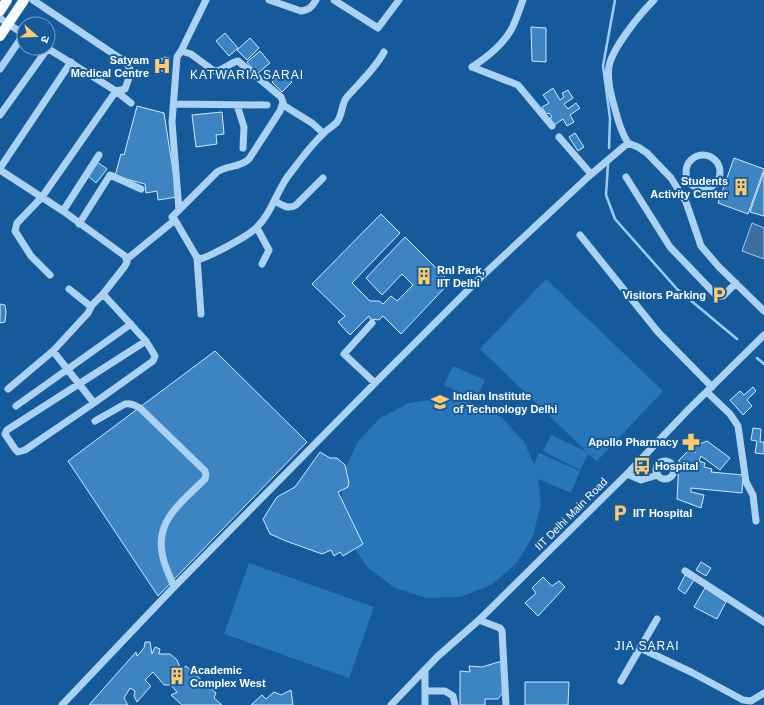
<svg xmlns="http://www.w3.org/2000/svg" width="764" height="705" font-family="Helvetica,'Noto Sans Devanagari',sans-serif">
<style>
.green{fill:#2875ba}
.water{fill:#3d6e9d;stroke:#9dcdf6}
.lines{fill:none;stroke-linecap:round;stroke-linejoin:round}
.stream{stroke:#9dcdf6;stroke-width:2.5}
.building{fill:#3d84c3;stroke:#d3e9fd}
.minor{stroke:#abd1f3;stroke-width:7}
.major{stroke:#f7fbff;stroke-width:10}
.labels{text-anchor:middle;stroke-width:4;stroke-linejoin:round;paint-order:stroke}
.poi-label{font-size:11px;font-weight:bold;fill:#fff;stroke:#155b9c;text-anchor:start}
.street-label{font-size:11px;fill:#fff;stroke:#155b9c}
.neighbourhood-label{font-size:12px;letter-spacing:1px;fill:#fff;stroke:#155b9c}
</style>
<rect width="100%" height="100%" fill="#155b9c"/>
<path class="green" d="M546 279 663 391 597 461 588 454 580 470 543 451 551 435 587 452 480 349Z
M453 366 485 380 476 400 444 385Z
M442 398 473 403 502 418 524 442 534 464 539 453 580 471 571 493 538 479 541 504 533 536 516 564 491 585 460 597 427 598 395 588 368 568 349 540 341 507 343 474 357 443 380 418 409 403Z
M249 563 374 607 349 678 224 634Z"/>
<path class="water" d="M752 223 764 228V259L742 251Z"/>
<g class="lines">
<path class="stream" d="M609 148 610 118 603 66 615 0
M608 164 606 195 615 219 677 289 737 339
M757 358 764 364"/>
</g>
<path class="building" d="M531 27 546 28V62L532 61Z
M225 33 238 48 229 56 216 41Z
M250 38 259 48 247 60 237 50Z
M260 51 270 63 257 74 247 62Z
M164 57 170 58 165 72 156 69 159 58 163 59Z
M283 72 292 82 282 92 272 82Z
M553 88 560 100 564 97 562 93 568 90 573 98 564 104 568 109 576 103 580 108 570 115 574 122 567 126 563 119 554 125 550 118 552 117 549 113 546 114 542 107 549 103 543 95Z
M137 106 164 113 177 197 158 200 157 191 146 193 145 184 115 176 121 154 124 155Z
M222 112 224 134 216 135 217 144 196 147 192 115Z
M575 133 584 147 578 151 569 137Z
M734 158 764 169 748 214 718 203Z
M97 162 107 169 96 183 87 175Z
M764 172V216L750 212Z
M381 214 400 233 352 283 370 301H379L383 304 391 296 397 301 413 285 402 274 382 295 366 278 405 237 450 282 401 334 383 316 379 320 370 319 369 316 350 335 338 322 345 316 312 284Z
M0 304 5 305 6 312 5 322 0 323Z
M215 351 307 442 158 596 68 461Z
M753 387 756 391 747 400 752 406 743 415 730 400 740 391 744 395Z
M753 428 761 429 760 442H764V454L755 453 757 441 751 440Z
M707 441 730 458 720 470 701 456 699 461 705 463 704 467 712 469 711 472 743 475 742 493 691 488V492L704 495 701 508 677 499 679 460 689 450 695 452H696L692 450 695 446Z
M320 452 330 458H337L345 465 349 483 348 487 338 492 363 544 343 556 340 552 334 556 331 550 322 554 286 541 270 534 263 519 277 497 295 487Z
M701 562 711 568 706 576 696 570Z
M685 575 694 580 685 594 678 589Z
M543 577 552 586 559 581 565 587 538 616 525 603 536 593 532 588Z
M705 588 726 602 717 619 694 607Z
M145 642H150L152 654 155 647 160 649 159 654H170L177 660 181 670 186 666 216 693 214 698 222 705H182L171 695 177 692 171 685H164L153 672 145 680 151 686 137 702 134 696 135 691 130 688 124 698 128 705H89L136 652 137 656 144 648Z
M502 661 504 691 498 699H485V705H460V671L470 672 469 666 482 667Z
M525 682H569L568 705H525Z
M291 690 293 705H251L262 695 266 699 274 692 281 695Z"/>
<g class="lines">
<path class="minor" d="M33 0 127 63 131 72 125 89 116 91
M269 0 301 11C309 10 312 7 316 0
M334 0 378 28 399 0
M654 0C640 14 613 47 609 66 607 81 611 95 615 109 618 121 621 132 628 143L638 147 647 153 671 178 686 202 701 246 719 267 764 311
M0 18 8 24 24 34
M47 48 116 91 42 197 17 223 15 231 31 256 50 275
M181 51 206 0
M472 67 518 85 552 126
M472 67C486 58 503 44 511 30 516 21 519 10 523 0
M0 69 24 34
M116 91 131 103
M174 104 267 105
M237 105 244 127 243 148
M283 105 312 123 323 133
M0 115 48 48
M559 137 591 174
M686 172a17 17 0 1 1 34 0a17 17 0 1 1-34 0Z
M0 168 71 62
M0 170 63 211 125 256 127 262 125 266 103 294 92 305H89L69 289
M626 177 670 247 715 294 719 296H723L736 283
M275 201C282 205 288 210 296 205L323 178
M179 210 172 122 177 57 181 51 191 54 214 71C223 71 229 63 238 61L281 97 283 102 280 111 249 159C240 168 227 165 217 172L172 217 175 220 196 256 200 259C211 256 248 236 256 228 271 214 276 193 288 176 299 162 310 146 323 134 327 129 333 127 337 122 343 114 341 104 347 97 360 82 375 69 384 52
M63 211 99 155
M79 224 110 175 141 189
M257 228 269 250 262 264
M580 235 658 332 712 387
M197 258 201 314
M127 259 175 220
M103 294 146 341 155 356 153 361 94 403 25 450 18 452 15 449 5 434 7 430 146 341
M372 323 344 354 375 383
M53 351 94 403
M8 389 53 351 88 313 92 305
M707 392 730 414 738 426 746 482 753 495 756 521
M16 406 131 324
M95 421 125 404C131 403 134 405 140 408L205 471 206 474 205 479C184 500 156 519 162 552 163 564 170 576 174 587
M656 470a9 9 0 1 1 18 0a9 9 0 1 1-18 0Z
M627 474 641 480 658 475
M685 571 764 622
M479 620 500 628 502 631 506 705
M640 648 691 672 743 700 751 701 764 693
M425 670V705
M621 681 657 619
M425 691H445L453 696 455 705
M62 705 174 587 375 383 480 278 588 177 628 143
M391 705 437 657 479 620 627 474 687 411 764 335"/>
<path class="major" d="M0 11 7 0
M0 36 24 0"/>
</g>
<defs>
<g id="hospital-bare" transform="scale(1.38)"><path d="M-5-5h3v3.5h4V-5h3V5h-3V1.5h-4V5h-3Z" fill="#ffc96d" stroke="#155b9c" stroke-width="2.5" paint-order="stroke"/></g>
<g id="building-bare" transform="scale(1.38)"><path d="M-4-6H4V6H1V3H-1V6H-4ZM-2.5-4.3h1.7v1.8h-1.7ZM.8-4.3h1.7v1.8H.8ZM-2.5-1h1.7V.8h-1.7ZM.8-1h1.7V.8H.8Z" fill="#ffc96d" stroke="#155b9c" stroke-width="2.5" paint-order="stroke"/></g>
<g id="parking-bare" transform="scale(1.38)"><path d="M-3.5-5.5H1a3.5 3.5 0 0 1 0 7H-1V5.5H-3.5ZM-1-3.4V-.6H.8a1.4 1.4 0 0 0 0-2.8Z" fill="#ffc96d" stroke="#155b9c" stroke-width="2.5" paint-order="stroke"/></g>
<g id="university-bare" transform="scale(1.38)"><path d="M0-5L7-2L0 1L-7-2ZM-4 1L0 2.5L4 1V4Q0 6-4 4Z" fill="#ffc96d" stroke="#155b9c" stroke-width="2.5" paint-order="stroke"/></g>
<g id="pharmacy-bare" transform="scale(1.38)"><path d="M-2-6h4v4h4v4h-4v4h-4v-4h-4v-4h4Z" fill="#ffc96d" stroke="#155b9c" stroke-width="2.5" paint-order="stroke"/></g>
<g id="bus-bare" transform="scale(1.38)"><path d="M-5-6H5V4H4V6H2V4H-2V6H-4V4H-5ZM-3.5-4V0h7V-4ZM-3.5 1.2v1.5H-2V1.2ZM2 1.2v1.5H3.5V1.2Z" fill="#ffc96d" stroke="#155b9c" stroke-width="2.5" paint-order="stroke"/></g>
</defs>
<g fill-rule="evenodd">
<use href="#hospital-bare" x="162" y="66"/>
<use href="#building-bare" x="741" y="187"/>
<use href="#building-bare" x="424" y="276"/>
<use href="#parking-bare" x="719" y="295"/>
<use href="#university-bare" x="440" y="402"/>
<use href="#pharmacy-bare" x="691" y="442"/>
<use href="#bus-bare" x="642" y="466"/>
<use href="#parking-bare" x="620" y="513"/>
<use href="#building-bare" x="177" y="676"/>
</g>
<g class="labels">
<g class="poi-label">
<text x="149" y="64" text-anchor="end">Satyam<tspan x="149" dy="13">Medical Centre</tspan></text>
<text x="728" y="185" text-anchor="end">Students<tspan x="728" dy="13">Activity Center</tspan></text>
<text x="437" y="274">RnI Park,<tspan x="437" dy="13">IIT Delhi</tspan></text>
<text x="706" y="299" text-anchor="end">Visitors Parking</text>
<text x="453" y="400">Indian Institute<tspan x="453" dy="13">of Technology Delhi</tspan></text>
<text x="678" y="446" text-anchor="end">Apollo Pharmacy</text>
<text x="655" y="470">Hospital</text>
<text x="633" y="517">IIT Hospital</text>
<text x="190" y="674">Academic<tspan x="190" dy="13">Complex West</tspan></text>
</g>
<g class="street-label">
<text transform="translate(571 514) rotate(-45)" y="4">IIT Delhi Main Road</text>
</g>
<g class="neighbourhood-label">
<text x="247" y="79">KATWARIA SARAI</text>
<text x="647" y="650">JIA SARAI</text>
</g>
</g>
<g transform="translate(36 36) rotate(110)"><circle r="19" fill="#155b9c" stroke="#739dc4"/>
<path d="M0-3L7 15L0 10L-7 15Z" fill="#ffc96d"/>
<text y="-6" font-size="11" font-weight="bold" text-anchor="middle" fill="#ffffff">उ</text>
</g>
</svg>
